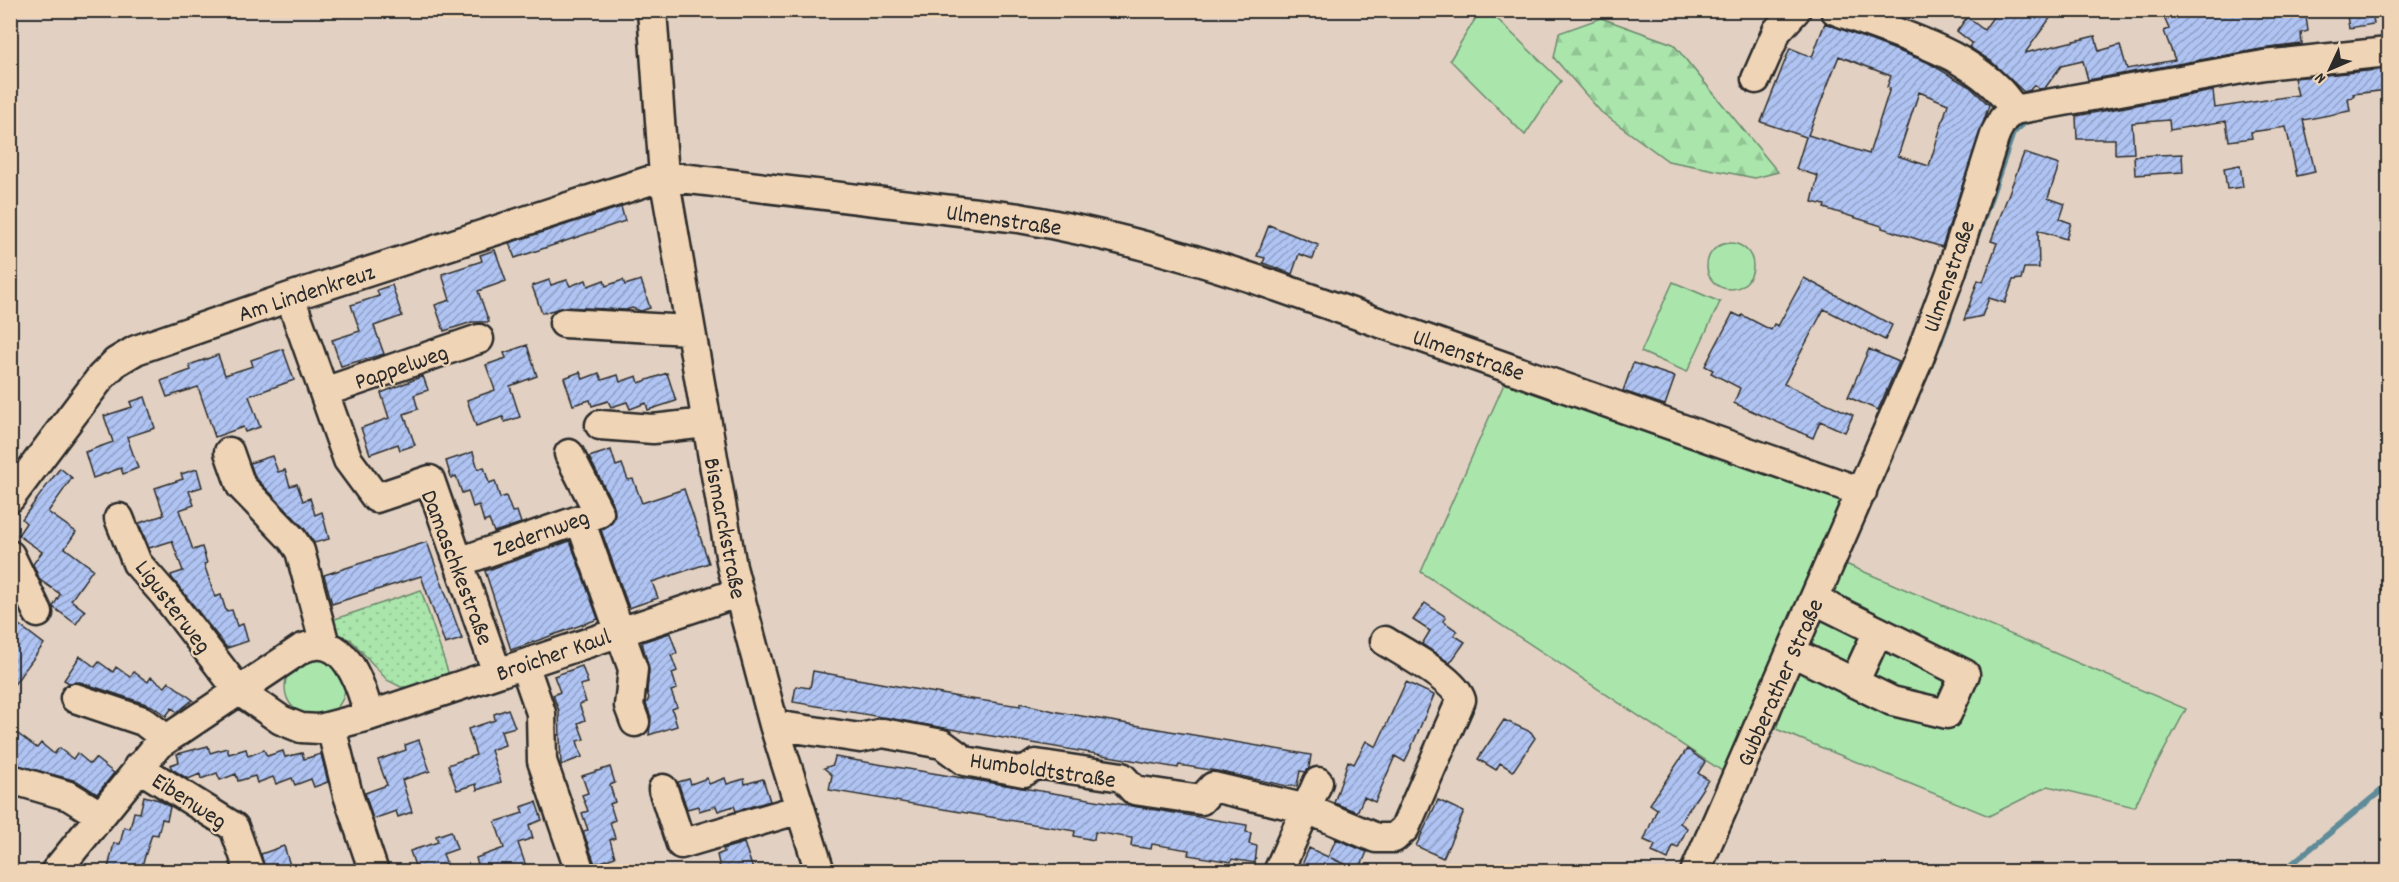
<svg xmlns="http://www.w3.org/2000/svg" width="2399" height="882" font-family="Dekko,sans-serif">
<style>
.green{fill:#aae6ac;stroke:#6a886c;stroke-width:1.5}
.forest{fill:url(#forest-firs);stroke:#6a886c;stroke-width:1.5}
.park{fill:url(#park-dots);stroke:#6a886c;stroke-width:1.5}
.lines{fill:none;stroke-linecap:round;stroke-linejoin:round}
.stream{stroke:#5f8b99;stroke-width:6}
.building{fill:url(#building-hatch);stroke:#2b2b2b;stroke-width:1.5;fill-rule:evenodd}
.minor-casing{stroke:#2b2b2b;stroke-width:33}
.minor{stroke:#efd4b6;stroke-width:28}
.labels{text-anchor:middle;stroke-width:4.5;stroke-linejoin:round;paint-order:stroke}
.street-label{font-size:24px;fill:#2b2b2b;stroke:#efd4b6}
</style>
<defs>
<pattern id="forest-firs" width="22" height="20" patternUnits="userSpaceOnUse" patternTransform="scale(1.5)"><rect width="22" height="20" fill="#aae6ac"/><path d="M5 1l3.5 6h-7zM16 11l3.5 6h-7z" fill="#92c594"/></pattern>
<pattern id="park-dots" width="8" height="8" patternUnits="userSpaceOnUse" patternTransform="scale(1.5)"><rect width="8" height="8" fill="#aae6ac"/><path d="M2 2h.1M6 6h.1" fill="none" stroke="#92c594" stroke-width="1.8" stroke-linecap="round"/></pattern>
<pattern id="building-hatch" width="6" height="6" patternUnits="userSpaceOnUse" patternTransform="scale(1.5)"><rect width="6" height="6" fill="#b0c4f3"/><path d="M-1 1l2-2M0 6l6-6M5 7l2-2" fill="none" stroke="#8f9fc5"/></pattern>
</defs>
<rect width="100%" height="100%" fill="#e2d1c2"/>
<filter id="ink" filterUnits="userSpaceOnUse"><feTurbulence type="fractalNoise" baseFrequency=".0167" numOctaves="2"/><feDisplacementMap in="SourceGraphic" scale="12" xChannelSelector="R" yChannelSelector="G"/><feConvolveMatrix kernelMatrix="1 2 1 2 8 2 1 2 1" color-interpolation-filters="sRGB"/></filter>
<g filter="url(#ink)">
<path class="green" d="M1480 11H1489L1561 81 1525 135 1450 60Z
M1707 266a23 23 0 1 1 46 0a23 23 0 1 1-46 0Z
M1673 282 1720 302 1687 372 1641 352Z
M1517 377 1845 500 1725 773 1421 572 1504 384Z
M1841 562 2186 709 2134 807 2048 786 1989 816 1776 729 1801 657Z
M285 687a30 30 0 1 1 60 0a30 30 0 1 1-60 0Z"/>
<path class="forest" d="M1601 18 1673 44 1778 172 1755 178 1668 161 1601 112 1554 58 1559 33Z"/>
<path class="park" d="M421 590 449 675 413 687H401L387 680 351 640 337 635 332 620Z"/>
<g class="lines">
<path class="stream" d="M1979 232 2013 133 2030 118
M1940 343 1950 316
M2282 872 2388 785"/>
</g>
<path class="building" d="M1998 10H2056L2025 53 2095 36 2099 51 2120 45 2127 69 2175 60 2164 31 2169 29 2161 10H2305L2308 31 2301 33 2302 44 2261 49 2088 80 2083 61 2061 66 2045 88 2039 89 2034 85 2030 90 2024 92 1991 61 1969 47 1972 43 1957 31 1967 17 1984 30Z
M2346 10H2372L2374 24 2349 28Z
M1825 23 1927 62 1970 87 1989 105 1942 247 1882 228V226L1824 208 1825 205 1812 202 1818 176 1796 169 1806 137 1761 122 1790 48 1812 57ZM1839 56 1891 76 1887 87 1890 88 1869 154 1808 135ZM1919 92 1948 104 1929 166 1898 156Z
M2388 69V90L2353 94 2354 97 2348 98 2350 111 2303 120 2315 172 2297 176 2286 127 2251 132 2252 138 2229 141 2226 121 2170 130 2169 120 2132 123 2134 153 2115 154V139H2077L2076 116 2213 91 2215 108 2298 95 2294 78Z
M2024 153 2059 165 2048 198 2065 204 2060 219 2071 223 2066 239 2038 230 2039 268H2024L2021 279 2013 280 2005 303 1989 298 1982 316 1964 320 1978 280 1983 282 1997 243 1991 241Z
M2182 154 2183 172 2135 175 2134 156Z
M2240 165 2243 187 2227 189 2224 168Z
M621 207 625 221 515 258 509 243Z
M1269 225 1318 245 1313 259 1299 254 1292 274 1263 263 1265 258 1257 256Z
M495 250 506 281 478 291 489 322H472L444 331 435 305 450 300 442 274 482 261 480 255Z
M1804 278 1892 325 1885 340 1824 309 1784 384 1853 415 1845 432 1820 421 1813 438 1734 403 1740 388 1711 373 1713 370 1705 366 1733 313 1741 317 1742 315 1771 330 1774 324 1778 326Z
M549 280 551 285 567 280 570 286 586 280 588 286 604 280 606 286 623 280 625 285 641 280 650 308 641 311 632 308 626 310 565 307 542 313 532 286Z
M392 285 402 316 374 326 384 354 341 366 332 340 360 331 351 305 379 296 377 290Z
M527 345 537 376 510 386 520 417 505 422 503 417 476 426 467 400 495 390 486 365 506 358 504 353Z
M283 349 294 380 249 396 260 427 245 432 243 427 215 437 198 387 167 397 161 381 191 370 189 365 218 355 225 375 253 366 251 360Z
M1869 349 1899 362 1878 410 1848 397Z
M1633 363 1675 377 1665 405 1623 391Z
M580 372 583 379 599 373 602 380 618 375 620 382 637 376 639 383 667 373 676 401 648 410 646 403 630 409 627 402 611 407 608 401 592 406 590 400 573 405 564 378Z
M423 376 428 390 414 395 418 409 404 414 415 445 400 450 398 444 370 454 361 428 389 418 381 393Z
M145 397 155 428 127 437 138 468 123 474 121 468 93 478 85 452 113 442 104 416 132 407 130 402Z
M611 450 616 466 622 464 628 480 633 479 642 503 684 489 709 563 652 582 658 598 629 608 601 530 612 523 615 515 614 506 589 457Z
M473 452 478 469 484 467 489 483 495 481 500 498 506 496 512 512 517 511 521 523 494 532 489 520 484 522 479 505 473 507 468 491 462 493 456 476 451 478 446 461Z
M272 456 278 472 285 470 290 486 297 484 303 501 310 498 315 515 322 512 329 539 314 543 304 528 255 477 250 463Z
M60 468 72 478 48 512 76 532 65 548 93 569 71 600 85 611 76 624 53 607 60 594 40 580 33 564 42 552 18 535 26 523 22 519Z
M197 469 202 487 189 491 194 505 179 510 193 550 202 547 207 563 204 564 215 597 221 595 226 611 232 610 237 626 243 624 248 641 227 648 172 578 171 575 183 571 172 541 149 548 139 523 164 515 155 488 183 479 181 474Z
M570 541 598 619 511 650 485 571Z
M427 542 462 639 445 644 421 576 332 604 324 575Z
M1425 603 1446 617 1443 621 1457 631 1454 635 1465 642 1450 663 1422 644 1430 631 1413 620Z
M10 618 44 644 10 690Z
M670 633 677 653 671 655 677 671 672 673 677 689 671 691 677 707 672 709 677 726 649 735 651 717 646 704 649 698 647 692 649 670 642 642Z
M80 656 95 667 99 662 113 672 116 667 130 677 134 672 148 682 151 677 165 687 169 682 193 700 177 712 172 708 166 716 152 706 80 682 69 683 64 680Z
M582 666 588 683 580 685 586 702 579 704 585 720 578 723 584 739 577 741 582 757 561 765 559 711 553 695 560 692 554 676Z
M813 671 964 698 1020 706V703L1058 712 1311 755 1309 768 1306 772 1300 771 1297 786H1287L1217 771 1179 765 1178 768 793 702 796 686 810 688Z
M1406 682 1434 695 1405 762 1395 756 1375 802 1364 797 1357 812 1334 803 1348 761 1354 764 1366 741 1376 747Z
M508 709 515 727 501 731 505 745 491 750 501 782 477 790 476 784 457 790 448 765 476 755 468 729 495 720 494 714Z
M1504 720 1531 732 1535 738 1513 771 1500 763 1496 770 1478 759Z
M10 728 37 748 41 743 54 754 59 748 73 759 77 753 90 764 95 758 114 773 97 794 77 781 10 763Z
M419 740 430 771 402 780 412 812 398 817 396 811 373 819 365 793 387 785 378 760 406 750 405 745Z
M208 746 210 753 227 748 229 754 246 749 248 756 264 750 267 756 283 751 285 757 302 753 304 759 321 754 328 782 314 787 311 779 295 785 292 778 276 784 273 777 257 783 255 776 238 781 236 774 220 780 217 773 201 779 200 774 188 779 172 769 170 765 179 762 177 754Z
M1687 749 1705 762 1698 773 1708 780 1680 823 1687 828 1678 848 1673 846 1668 859 1652 852 1655 845 1644 840 1657 809 1650 804Z
M835 757 1247 825 1246 832 1251 833 1249 844 1257 846 1255 863 1232 859 1231 862 1188 855 1189 850 1152 844 1151 849 1131 846 1132 838 1095 832 1094 840 1074 836 1075 831 829 790 832 775 824 768 833 765Z
M610 767 615 783 610 785 615 802 610 804 615 820 610 822 615 838 610 840 615 857 595 864 583 831 588 830 582 813 588 811 582 795 588 793 582 776Z
M707 778 709 784 725 778 727 784 744 779 745 784 763 779 770 801 736 811 734 806 718 811 716 806 699 811 698 806 687 809 678 782 689 779 691 784Z
M144 796 159 800 170 807 167 820 162 819 158 835 152 834 140 872H107L114 843 120 844 124 827 130 829 134 812 140 813Z
M1438 800 1464 812 1443 858 1416 846Z
M536 802 542 820 529 825 533 838 518 843 528 872H480L476 858 504 848 495 822 523 813 521 807Z
M451 831 457 849 443 854 448 867 435 872H417L410 851 438 842 436 836Z
M1336 839 1367 852 1359 870 1331 858 1361 872H1299L1309 848 1328 857Z
M744 843 754 872H721L717 855 724 852 723 849Z
M284 846 292 872H266L261 854Z"/>
<g class="lines">
<g class="minor-casing">
<path id="minor" d="M652 10 664 176 732 567 774 725 820 872
M1835 10C1893 33 1980 53 2014 110
M1756 79 1777 31 1796 10
M290 297 348 460 376 498 430 480 497 673
M564 323 689 330
M324 392 479 339
M600 425 653 429 706 423
M229 452 241 486 292 539 300 551 325 645
M10 498 101 377 116 362 136 350 290 297 664 176 1019 218C1099 232 1180 254 1258 280L1862 492
M119 518 137 563 165 595 238 690 281 720 301 728 319 729 369 716 737 593
M580 520 633 669 629 706 635 722
M10 555 38 613
M459 562 599 513 569 454
M1792 652 1892 701 1947 714 1965 674 1815 600
M524 664 541 713 542 761 580 872
M1854 683 1878 631
M75 698 143 721 165 738
M774 725 860 738 883 733 942 744 965 761 1024 772 1036 764 1122 777 1134 790 1201 800 1213 787 1307 809 1376 838H1394L1405 828 1461 700C1455 679 1404 653 1385 641
M331 727 348 795 374 872
M138 767 234 827 250 872
M11 779 69 796 100 815
M663 789 681 844 800 809
M55 872 158 745 301 649C344 629 361 684 369 716
M1278 872 1318 782
M1695 872 1918 361 1951 273 1996 132 2003 119 2014 110 2264 65 2388 52"/>
</g>
<use href="#minor" class="minor"/>
</g>
</g>
<g class="labels">
<g class="street-label">
<text transform="translate(1004 219) rotate(8)" y="8">Ulmenstraße</text>
<text transform="translate(1948 276) rotate(-71)" y="8">Ulmenstraße</text>
<text transform="translate(306 292) rotate(-18)" y="8">Am Lindenkreuz</text>
<text transform="translate(1469 354) rotate(19)" y="8">Ulmenstraße</text>
<text transform="translate(401 366) rotate(-19)" y="8">Pappelweg</text>
<text transform="translate(726 528) rotate(79)" y="8">Bismarckstraße</text>
<text transform="translate(541 532) rotate(-20)" y="8">Zedernweg</text>
<text transform="translate(458 567) rotate(69)" y="8">Damaschkestraße</text>
<text transform="translate(174 606) rotate(53)" y="8">Ligusterweg</text>
<text transform="translate(553 654) rotate(-19)" y="8">Broicher Kaul</text>
<text transform="translate(1779 682) rotate(-66)" y="8">Gubberather Straße</text>
<text transform="translate(1043 769) rotate(8)" y="8">Humboldtstraße</text>
<text transform="translate(190 800) rotate(33)" y="8">Eibenweg</text>
</g>
</g>
<rect width="2399" height="882" fill="none" stroke="#efd4b6" stroke-width="36"/>
<rect x="18" y="18" width="2363" height="846" fill="none" stroke="#2b2b2b" stroke-width="2" filter="url(#ink)"/>
<g transform="translate(2330 69) rotate(226)" stroke="#efd4b6" stroke-width="4.5" paint-order="stroke">
<path d="M0-4.5L10 22L0 15L-10 22Z" fill="#2b2b2b"/>
<text y="-9" font-size="16" font-weight="bold" text-anchor="middle" fill="#2b2b2b">N</text>
</g>
</svg>
